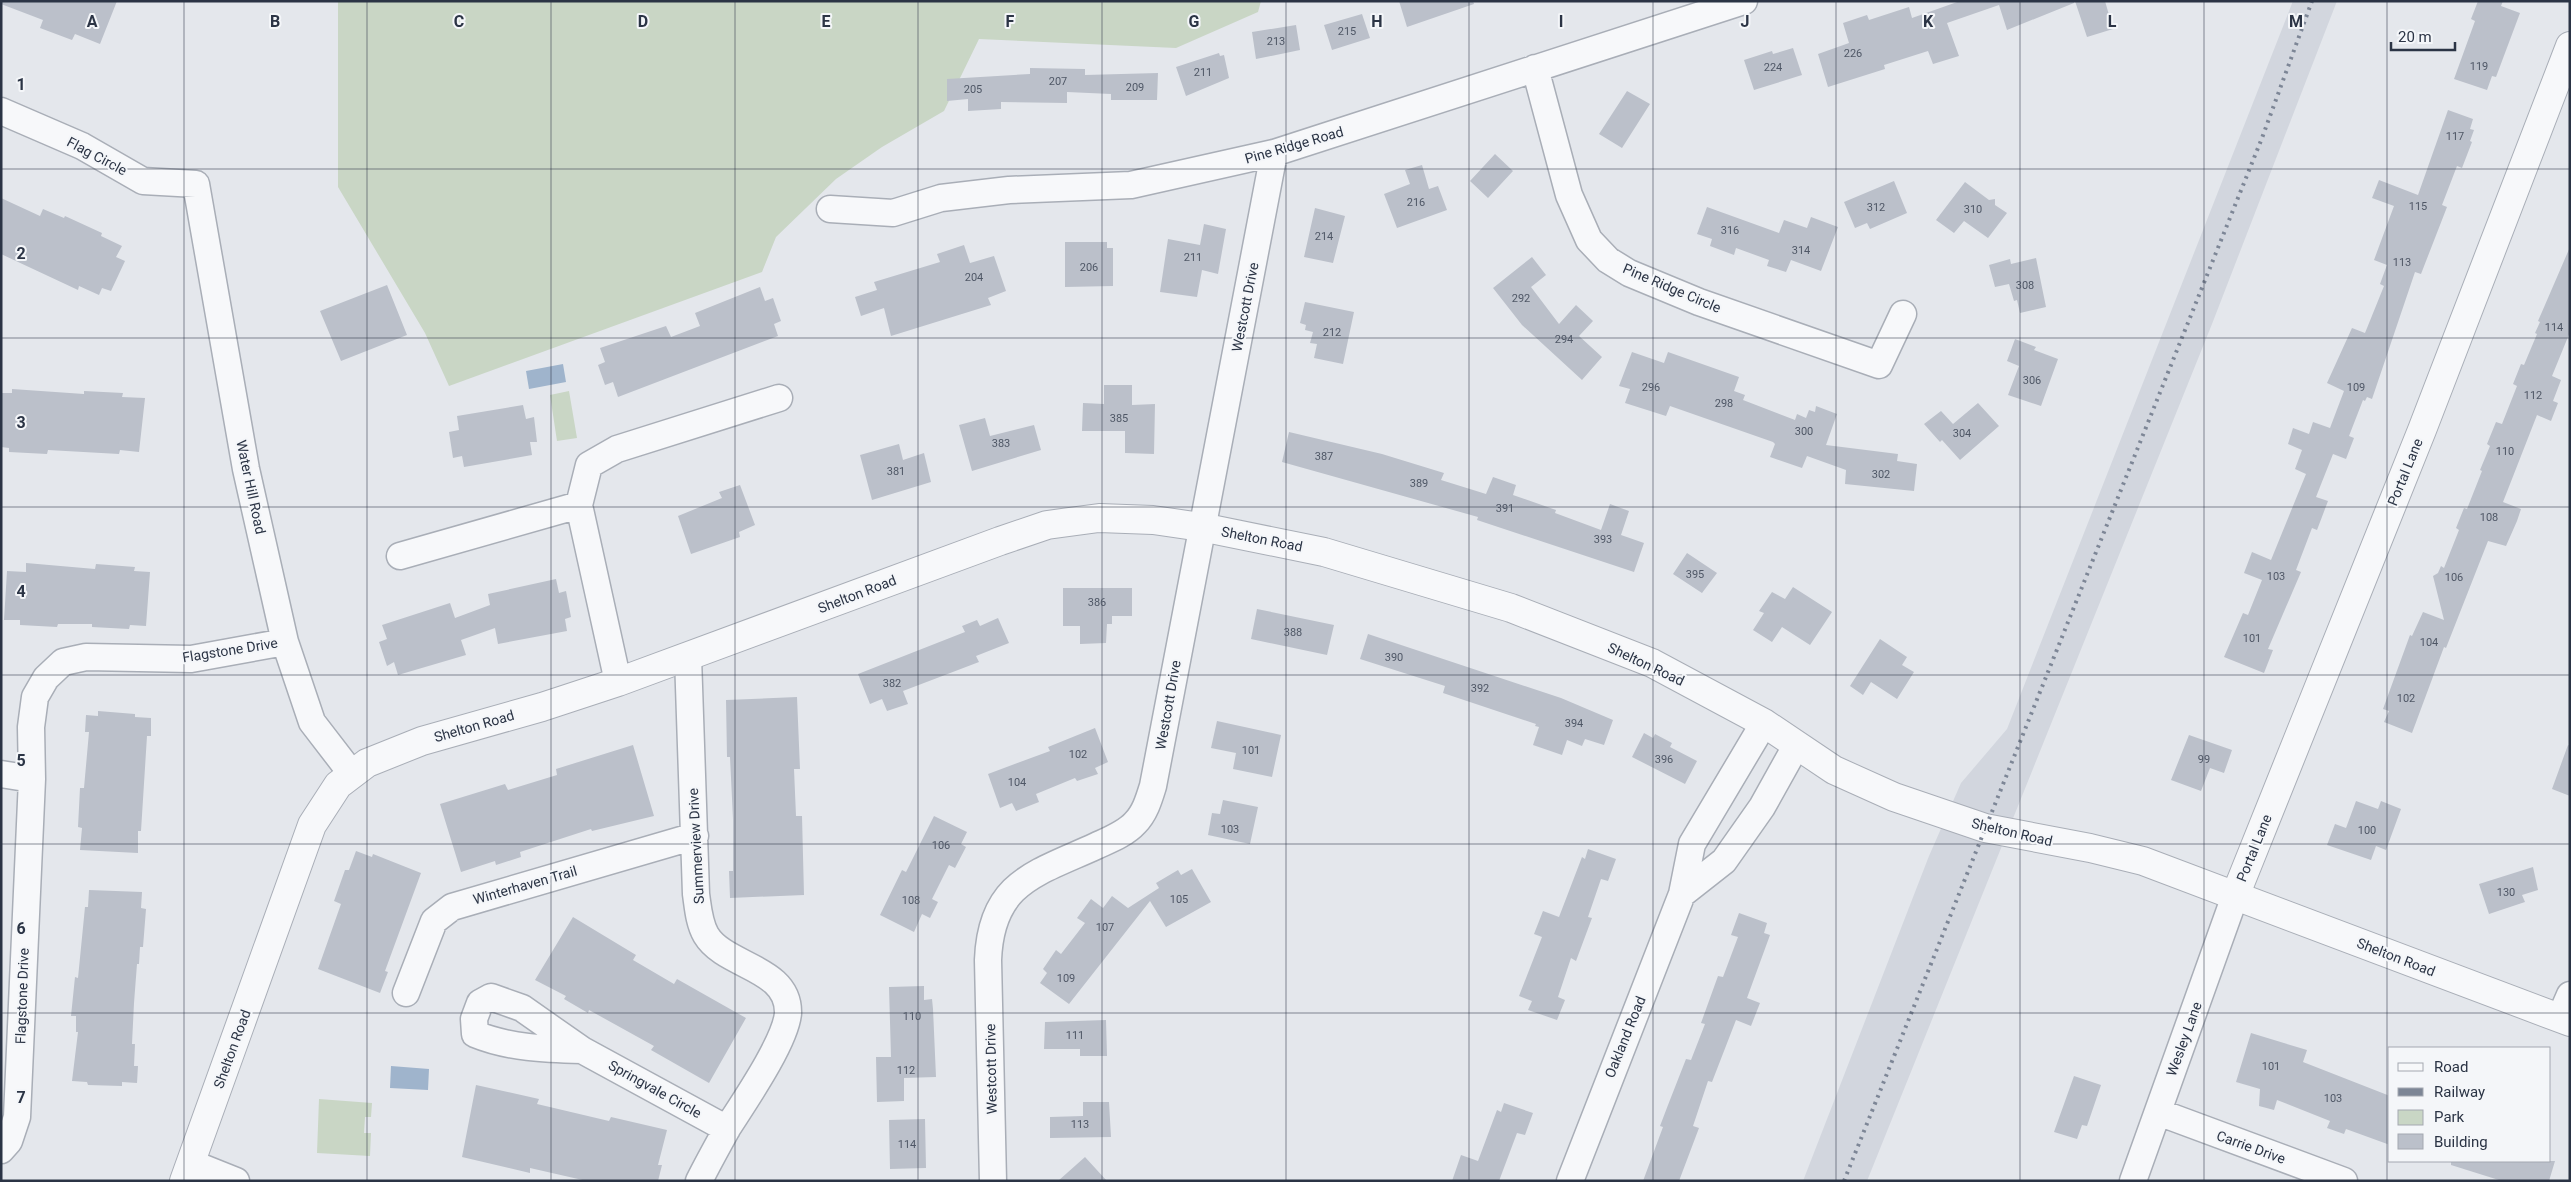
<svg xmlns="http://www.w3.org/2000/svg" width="2571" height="1182" font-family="Roboto,sans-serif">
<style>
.built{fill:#d2d6de}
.green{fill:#c9d6c5}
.water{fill:#9fb4cc}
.building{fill:#bbc0ca}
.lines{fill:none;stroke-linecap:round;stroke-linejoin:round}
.minor-casing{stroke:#a9aeb7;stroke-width:29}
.tertiary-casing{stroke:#a9aeb7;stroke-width:30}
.minor{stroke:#f7f8fa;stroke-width:26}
.tertiary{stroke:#f7f8fa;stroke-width:28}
.rail{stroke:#7d8696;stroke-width:4;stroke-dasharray:2.5 5;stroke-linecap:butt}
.grid{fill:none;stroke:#2b3445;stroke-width:1;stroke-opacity:0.55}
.labels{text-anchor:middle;stroke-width:4;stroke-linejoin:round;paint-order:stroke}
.number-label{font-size:11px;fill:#4f5766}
.street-label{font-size:14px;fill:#2b3445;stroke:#f4f6f9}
.grid-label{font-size:16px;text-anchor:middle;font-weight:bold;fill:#2b3445;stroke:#f4f6f9;stroke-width:4;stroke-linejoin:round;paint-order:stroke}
</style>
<rect width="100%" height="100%" fill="#e4e7ec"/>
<path class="built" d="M2293 1H2337L2212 324 1867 1181H1803L1929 856 1961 783 2007 729Z"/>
<path class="green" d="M338 1H1261L1258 12 1176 48 979 39 944 111 882 147 836 179 776 237 762 272 449 386 425 333 338 187Z
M569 391 577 438 557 441 550 395Z
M319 1099 372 1103 371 1117H365L364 1133H371L370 1156 317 1153Z"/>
<path class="water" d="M563 364 566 382 529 389 526 371Z
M391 1066 429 1069 428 1090 390 1088Z"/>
<path class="building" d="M1 1H117L100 44 75 34 72 40 40 28 43 20 1 4Z
M1399 1H1473L1474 4 1407 27Z
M1960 1H2074V3L2007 30 1999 5 1947 23 1959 56 1933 64 1928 51 1884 65 1885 69 1828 87 1818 54 1849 43 1843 23 1867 15 1869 20 1909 7 1912 18Z
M2075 1H2105L2113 29 2087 37Z
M2478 1H2503L2501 6 2520 13 2496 77 2492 76 2487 90 2454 79 2475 21 2471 19Z
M1362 14 1370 38 1332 50 1324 25Z
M1296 25 1300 50 1256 59 1252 32Z
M1793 48 1802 75 1754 90 1744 60 1772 51 1773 54Z
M1219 53 1220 56 1224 55 1229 78 1186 96 1176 67Z
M1030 68 1085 69V75L1158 73 1157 100H1111V94L1067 92V103L1001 102V109L968 111V99L947 101V79L1030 74Z
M1627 91 1650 104 1622 148 1599 134Z
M2448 110 2473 119 2470 129 2474 130 2470 141 2472 142 2462 168 2457 166 2442 205 2447 207 2421 274 2415 272 2372 399 2367 397 2365 401 2363 400 2349 436 2354 438 2346 459 2333 454 2316 497 2328 501 2317 530 2312 528 2296 570 2301 572 2268 649 2273 650 2264 673 2224 657 2243 613 2248 615 2262 580 2244 573 2252 552 2271 560 2306 474 2295 469 2302 450 2288 444 2293 428 2309 434 2313 422 2330 428 2344 391 2327 383 2352 328 2365 333 2384 286 2380 284 2387 265 2374 260 2394 206 2372 198 2379 180 2418 195Z
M1495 154 1513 171 1488 198 1470 181Z
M1422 165 1429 189 1438 186 1447 210 1397 228 1384 194 1410 184 1405 170Z
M1894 181 1907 213 1870 229 1867 223 1855 228 1844 202Z
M1965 182 1989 200 1995 199V205L2007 213 1988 238 1964 221 1954 233 1936 220Z
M1 198 40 216 43 209 64 218 65 216 102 233 101 236 122 246 116 257 125 261 111 291 102 288 99 295 79 286 78 290 1 254Z
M1707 207 1779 233 1784 220 1807 228 1811 217 1838 227 1821 271 1791 260 1786 272 1767 266 1769 260 1736 248 1734 255 1710 246 1712 239 1697 234Z
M1315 208 1345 216 1333 263 1304 257Z
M1204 224 1226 229 1218 274 1202 270 1197 297 1160 292 1168 239 1200 245Z
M1065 242H1107V248H1113V286L1065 287Z
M964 245 970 263 994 256 1006 291 988 298 991 305 891 336 884 308 861 316 855 297 877 290 874 282 940 262 937 254Z
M2570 247V332L2552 376 2561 380 2553 401 2558 403 2551 421 2537 415 2503 502 2521 509 2517 521 2506 546 2488 541 2446 648 2444 647 2412 733 2384 722 2389 711 2383 709 2410 635 2412 636 2423 612 2444 620 2433 576 2438 573 2441 566 2444 568 2459 530 2456 528 2464 508 2467 509 2482 471 2480 470 2490 446 2487 444 2496 422 2502 424 2517 386 2513 384 2521 364 2524 365 2537 334 2535 333 2540 322 2538 321Z
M1532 257 1546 275 1531 287 1559 324 1576 305 1593 321 1579 336 1602 357 1582 380 1522 325 1493 288Z
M2036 258 2046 307 2020 313 2017 300 2014 301 2009 284 1995 287 1989 265 2010 259 2011 264Z
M387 285 407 335 341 361 320 311Z
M760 287 765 301 773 298 781 321 774 324 778 336 618 397 613 382 605 385 598 365 605 362 600 348 666 326 671 337 700 326 695 313Z
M1305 302 1354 312 1343 364 1314 358 1317 344 1310 343 1313 332 1305 330 1306 325 1300 323Z
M2015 339 2036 347 2034 350 2058 359 2041 406 2008 395 2019 366 2007 361Z
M1632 352 1664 363 1668 352 1739 377 1734 391 1745 395 1743 400 1795 420 1797 414 1806 418 1809 410 1815 412 1816 406 1837 414 1826 445 1898 454 1897 461 1917 464 1914 491 1845 484 1846 470 1807 456 1802 468 1770 457 1775 444 1773 442 1670 406 1666 416 1625 403 1630 389 1619 386Z
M1104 385H1132V405L1155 404 1154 454 1125 453V431H1082L1083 403 1104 404Z
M12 389 84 394V391L123 393 122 397 145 398 139 452 120 450 119 454 48 450 47 454 9 452V448L1 447V393H12Z
M1978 403 1999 426 1960 460 1942 440 1940 442 1924 424 1941 411 1953 424Z
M523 405 526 419 534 417 537 442H530L532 455 464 467 462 456 453 458 449 432 459 430 457 416Z
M985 418 990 436 1034 425 1041 450 972 471 959 425Z
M1289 432 1382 454 1444 473 1441 480 1486 494 1493 477 1516 485 1513 495 1556 510 1555 513 1601 530 1610 504 1629 511 1621 535 1644 543 1634 572 1477 520 1478 517 1282 462Z
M899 444 903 460 924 453 931 482 872 500 860 455Z
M740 485 755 525 739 532 740 537 691 554 678 516 722 498 719 492Z
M1687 553 1717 573 1702 593 1673 574Z
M26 563 95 569 96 564 135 567 134 571 150 572 146 626 130 625 129 629 92 627V624H58L57 627 20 625V620H4L7 571 26 572Z
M556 579 559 593 566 591 571 617 565 619 567 631 498 644 495 628 461 640 466 655 398 675 394 662 387 666 379 642 387 639 382 625 450 603 455 618 490 605 488 594Z
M1793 587 1832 612 1810 645 1782 627 1772 642 1753 630 1764 613 1759 611 1772 592 1785 599Z
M1063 588H1132V616H1112V624H1107L1106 643 1080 644V626H1063Z
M1257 609 1334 625 1327 655 1251 639Z
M998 618 1009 643 976 656 979 662 903 691 908 704 887 711 882 699 870 704 858 674 965 632 962 626 977 620 980 626Z
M1368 634 1561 698 1613 720 1604 745 1585 739 1582 746 1567 740 1562 755 1533 745 1539 727 1535 726 1536 724 1443 693 1445 686 1360 659Z
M1880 639 1907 657 1902 665 1914 672 1897 699 1871 682 1863 695 1850 686Z
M797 697 800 769H794L796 816H802L804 895 730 898 729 871H733V819L730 757H727L726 700Z
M98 711 135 714V717L151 718V736H147L141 831H138V853L80 850 82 828 78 827 80 788H84L89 732H85L86 715 98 716Z
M1217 721 1281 735 1272 777 1233 769 1236 753 1211 748Z
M1095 728 1108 762 1095 768 1098 774 1077 781 1075 778 1036 794 1039 802 1016 811 1012 803 1000 808 988 774 1050 751 1048 747Z
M1644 733 1653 738 1655 734 1672 743 1670 747 1697 761 1685 784 1632 757Z
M2189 735 2232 750 2224 773 2210 768 2201 791 2171 780Z
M633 745 654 816 592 831 591 829 520 852 521 857 496 865 495 861 461 872 440 804 505 784 508 790 557 775 556 769Z
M2568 745 2570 746V796L2552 789Z
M1223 800 1258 807 1250 844 1208 835 1212 813 1220 814Z
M2356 801 2378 809 2381 801 2401 809 2386 850 2376 846 2371 860 2327 845 2335 824 2346 828Z
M934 816 967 832 961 844 966 847 955 868 949 865 932 899 938 902 930 918 922 914 914 932 880 915 902 870 906 872Z
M1588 849 1616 859 1608 881 1601 879 1588 917 1592 918 1576 961 1571 958 1558 997 1565 1000 1557 1020 1528 1010 1532 1001 1519 996 1542 937 1534 934 1543 911 1559 917 1582 857 1585 859Z
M356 851 372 857 373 854 421 873 385 971 388 972 380 993 318 969 341 904 334 901 345 870H349Z
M2533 867 2538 890 2522 895 2525 902 2489 914 2479 884Z
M1192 869 1211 902 1166 927 1150 901 1069 1004 1040 983 1047 973 1043 969 1056 950 1061 954 1085 923 1077 918 1091 899 1103 908 1112 896 1128 908 1159 888 1156 883 1178 870 1181 875Z
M89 890 142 892 141 908 146 909 143 947H140L139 964H137L134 1003 132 1044H135L134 1066H138L137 1083 122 1082V1086L88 1085 87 1082 72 1081 78 1032H76V1016H71L75 977 78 978 85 907H88Z
M1739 913 1767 923 1764 933 1770 935 1747 998 1760 1003 1751 1026 1736 1020 1712 1082 1708 1081 1693 1126 1699 1128 1679 1181H1643L1663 1127 1660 1126 1668 1105 1686 1059 1691 1060 1705 1024 1701 1023 1718 976 1723 977 1738 937 1731 935Z
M573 917 636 955 633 960 674 984 677 979 746 1018 709 1083 651 1050 654 1046 589 1010 588 1013 564 999 566 996 535 980Z
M924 986V1000L932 999 933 1009 936 1077 904 1078V1101L877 1102 876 1057H891L889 987Z
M1106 1020 1107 1056H1080V1049H1044L1045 1022Z
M2251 1033 2307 1050 2303 1062 2390 1096V1145L2346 1129 2344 1134 2327 1128 2330 1121 2277 1100 2274 1110 2259 1106 2260 1089 2236 1082Z
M2074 1076 2101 1085 2087 1126 2082 1125 2077 1139 2054 1132Z
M476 1085 539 1099 537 1104 609 1121 611 1117 667 1130 658 1165H662L658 1181H587L530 1168V1173L462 1157Z
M1083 1102H1109L1111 1137 1050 1138V1117L1083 1116Z
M1504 1103 1533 1113 1525 1135 1517 1133 1499 1181H1452L1461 1155 1478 1161 1497 1110 1501 1112Z
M925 1119 926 1168 890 1169 889 1120Z
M1085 1157 1107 1181H1058Z
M2451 1161H2555L2549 1181H2502L2451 1165Z"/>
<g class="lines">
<g class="minor-casing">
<path id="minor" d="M1535 68 1569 195 1589 240 1608 260 1629 273 1699 302 1879 365 1903 314
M1 111 82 146 143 181 196 184 246 469 285 642 312 722 352 774
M830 209 893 213 941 198 1009 190 1131 185 1274 153 1744 1
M579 505 618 682
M400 556 579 505 589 465 617 449 779 398
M688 657 696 894C698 908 699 923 706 935 725 967 789 967 788 1013 786 1041 744 1102 728 1127 718 1145 708 1163 699 1181
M1 774 32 779
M1682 894 1724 861 1762 807 1796 746
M406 993 434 921 452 907 695 836
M491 997 522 1008 582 1050C546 1049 509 1048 475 1034L474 1019 480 1003Z
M2560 1018 2570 995
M582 1050 727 1129
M2158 1112 2344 1181
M1 1150 9 1141 17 1117 32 779 31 727 35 697 46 678 63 662 86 657 191 659 285 642
M191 1163 236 1181
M993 1181 988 960C991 882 1035 874 1096 846 1109 840 1125 834 1135 823 1145 813 1149 799 1153 786L1274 153
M1570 1181 1682 894 1692 844 1764 723
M2133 1181 2235 896"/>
</g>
<g class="tertiary-casing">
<path id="tertiary" d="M2235 896 2422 430 2570 46
M184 1181 312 825 338 785 367 763 422 741 542 707 618 682 1000 541 1047 525 1099 518 1153 520 1201 527 1324 552 1511 608 1652 663 1764 723 1834 770 1894 797 1985 828 2090 848 2143 861 2570 1022"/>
</g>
<use href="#minor" class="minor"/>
<use href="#tertiary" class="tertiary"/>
<path class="rail" d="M1844 1181 2262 138 2312 1"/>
</g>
<path class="grid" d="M184 1V1181M367 1V1181M551 1V1181M735 1V1181M918 1V1181M1102 1V1181M1286 1V1181M1469 1V1181M1653 1V1181M1836 1V1181M2020 1V1181M2204 1V1181M2387 1V1181M1 169H2570M1 338H2570M1 507H2570M1 675H2570M1 844H2570M1 1013H2570"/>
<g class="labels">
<g class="number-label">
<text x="1347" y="35">215</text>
<text x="1276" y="45">213</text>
<text x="1853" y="57">226</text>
<text x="2479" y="70">119</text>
<text x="1773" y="71">224</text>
<text x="1203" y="76">211</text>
<text x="1058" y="85">207</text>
<text x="1135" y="91">209</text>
<text x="973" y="93">205</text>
<text x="2455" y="140">117</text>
<text x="1416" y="206">216</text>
<text x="2418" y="210">115</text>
<text x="1876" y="211">312</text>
<text x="1973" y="213">310</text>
<text x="1730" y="234">316</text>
<text x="1324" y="240">214</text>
<text x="1801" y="254">314</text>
<text x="1193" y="261">211</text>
<text x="2402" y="266">113</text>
<text x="1089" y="271">206</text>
<text x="974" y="281">204</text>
<text x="2025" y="289">308</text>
<text x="1521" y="302">292</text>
<text x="2554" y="331">114</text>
<text x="1332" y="336">212</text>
<text x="1564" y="343">294</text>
<text x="2032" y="384">306</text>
<text x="1651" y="391">296</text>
<text x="2356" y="391">109</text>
<text x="2533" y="399">112</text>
<text x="1724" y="407">298</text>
<text x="1119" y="422">385</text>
<text x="1804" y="435">300</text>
<text x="1962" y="437">304</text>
<text x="1001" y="447">383</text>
<text x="2505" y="455">110</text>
<text x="1324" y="460">387</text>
<text x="896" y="475">381</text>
<text x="1881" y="478">302</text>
<text x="1419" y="487">389</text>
<text x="1505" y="512">391</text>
<text x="2489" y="521">108</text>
<text x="1603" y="543">393</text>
<text x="1695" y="578">395</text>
<text x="2276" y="580">103</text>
<text x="2454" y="581">106</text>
<text x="1097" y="606">386</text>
<text x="1293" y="636">388</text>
<text x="2252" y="642">101</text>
<text x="2429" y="646">104</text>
<text x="1394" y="661">390</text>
<text x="892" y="687">382</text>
<text x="1480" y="692">392</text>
<text x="2406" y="702">102</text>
<text x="1574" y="727">394</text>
<text x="1251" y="754">101</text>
<text x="1078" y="758">102</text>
<text x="1664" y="763">396</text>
<text x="2204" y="763">99</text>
<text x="1017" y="786">104</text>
<text x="1230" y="833">103</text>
<text x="2367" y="834">100</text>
<text x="941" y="849">106</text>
<text x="2506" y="896">130</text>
<text x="1179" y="903">105</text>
<text x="911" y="904">108</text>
<text x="1105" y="931">107</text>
<text x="1066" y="982">109</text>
<text x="912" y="1020">110</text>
<text x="1075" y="1039">111</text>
<text x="2271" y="1070">101</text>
<text x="906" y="1074">112</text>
<text x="2333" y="1102">103</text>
<text x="1080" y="1128">113</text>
<text x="907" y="1148">114</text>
</g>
<g class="street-label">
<text transform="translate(1294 145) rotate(-16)" y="5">Pine Ridge Road</text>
<text transform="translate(97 156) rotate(28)" y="5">Flag Circle</text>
<text transform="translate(1672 288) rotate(23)" y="5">Pine Ridge Circle</text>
<text transform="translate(1245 307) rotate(-79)" y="5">Westcott Drive</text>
<text transform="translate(2405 472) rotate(-68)" y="5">Portal Lane</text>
<text transform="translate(251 487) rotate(78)" y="5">Water Hill Road</text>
<text transform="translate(1262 539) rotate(11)" y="5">Shelton Road</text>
<text transform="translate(857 594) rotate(-21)" y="5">Shelton Road</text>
<text transform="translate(230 650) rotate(-9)" y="5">Flagstone Drive</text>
<text transform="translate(1646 664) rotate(25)" y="5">Shelton Road</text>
<text transform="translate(1168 705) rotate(-80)" y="5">Westcott Drive</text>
<text transform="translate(474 726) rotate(-16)" y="5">Shelton Road</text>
<text transform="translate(2012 832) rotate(13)" y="5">Shelton Road</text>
<text transform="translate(696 846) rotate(-93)" y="5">Summerview Drive</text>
<text transform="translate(2254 848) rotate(-68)" y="5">Portal Lane</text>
<text transform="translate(525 885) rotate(-16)" y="5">Winterhaven Trail</text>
<text transform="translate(2396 957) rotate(21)" y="5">Shelton Road</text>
<text transform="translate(22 996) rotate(-88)" y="5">Flagstone Drive</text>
<text transform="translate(1625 1037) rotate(-68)" y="5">Oakland Road</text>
<text transform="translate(2184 1039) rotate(-70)" y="5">Wesley Lane</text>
<text transform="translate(232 1049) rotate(-70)" y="5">Shelton Road</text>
<text transform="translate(991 1069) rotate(-91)" y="5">Westcott Drive</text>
<text transform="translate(655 1089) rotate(29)" y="5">Springvale Circle</text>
<text transform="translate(2251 1147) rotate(20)" y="5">Carrie Drive</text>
</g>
</g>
<g class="grid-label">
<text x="92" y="27">A</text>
<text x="275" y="27">B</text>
<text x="459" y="27">C</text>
<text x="643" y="27">D</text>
<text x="826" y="27">E</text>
<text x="1010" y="27">F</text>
<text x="1194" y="27">G</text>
<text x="1377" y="27">H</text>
<text x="1561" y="27">I</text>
<text x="1745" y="27">J</text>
<text x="1928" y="27">K</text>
<text x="2112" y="27">L</text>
<text x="2296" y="27">M</text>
<text x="21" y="90">1</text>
<text x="21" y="259">2</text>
<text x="21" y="428">3</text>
<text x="21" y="597">4</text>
<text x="21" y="766">5</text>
<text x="21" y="934">6</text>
<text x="21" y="1103">7</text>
</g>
<rect width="2571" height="1182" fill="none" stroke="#2b3445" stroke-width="5"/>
<rect x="2388" y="1047" width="162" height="115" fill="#f4f6f9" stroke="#a4a8b1"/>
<rect x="2398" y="1063" width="25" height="8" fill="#f7f8fa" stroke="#a4a8b1"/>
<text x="2434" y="1072" font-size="15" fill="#2b3445">Road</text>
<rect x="2398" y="1088" width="25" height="8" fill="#7d8696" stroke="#a4a8b1"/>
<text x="2434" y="1097" font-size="15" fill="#2b3445">Railway</text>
<rect x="2398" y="1110" width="25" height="15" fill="#c9d6c5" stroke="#a4a8b1"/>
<text x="2434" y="1122" font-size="15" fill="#2b3445">Park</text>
<rect x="2398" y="1134" width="25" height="15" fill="#bbc0ca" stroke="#a4a8b1"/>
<text x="2434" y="1147" font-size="15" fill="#2b3445">Building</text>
<path d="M2391 42v8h64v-8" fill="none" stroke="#2b3445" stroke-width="2.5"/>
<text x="2398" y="42" font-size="15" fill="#2b3445" stroke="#f4f6f9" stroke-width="4" paint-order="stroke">20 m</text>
</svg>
